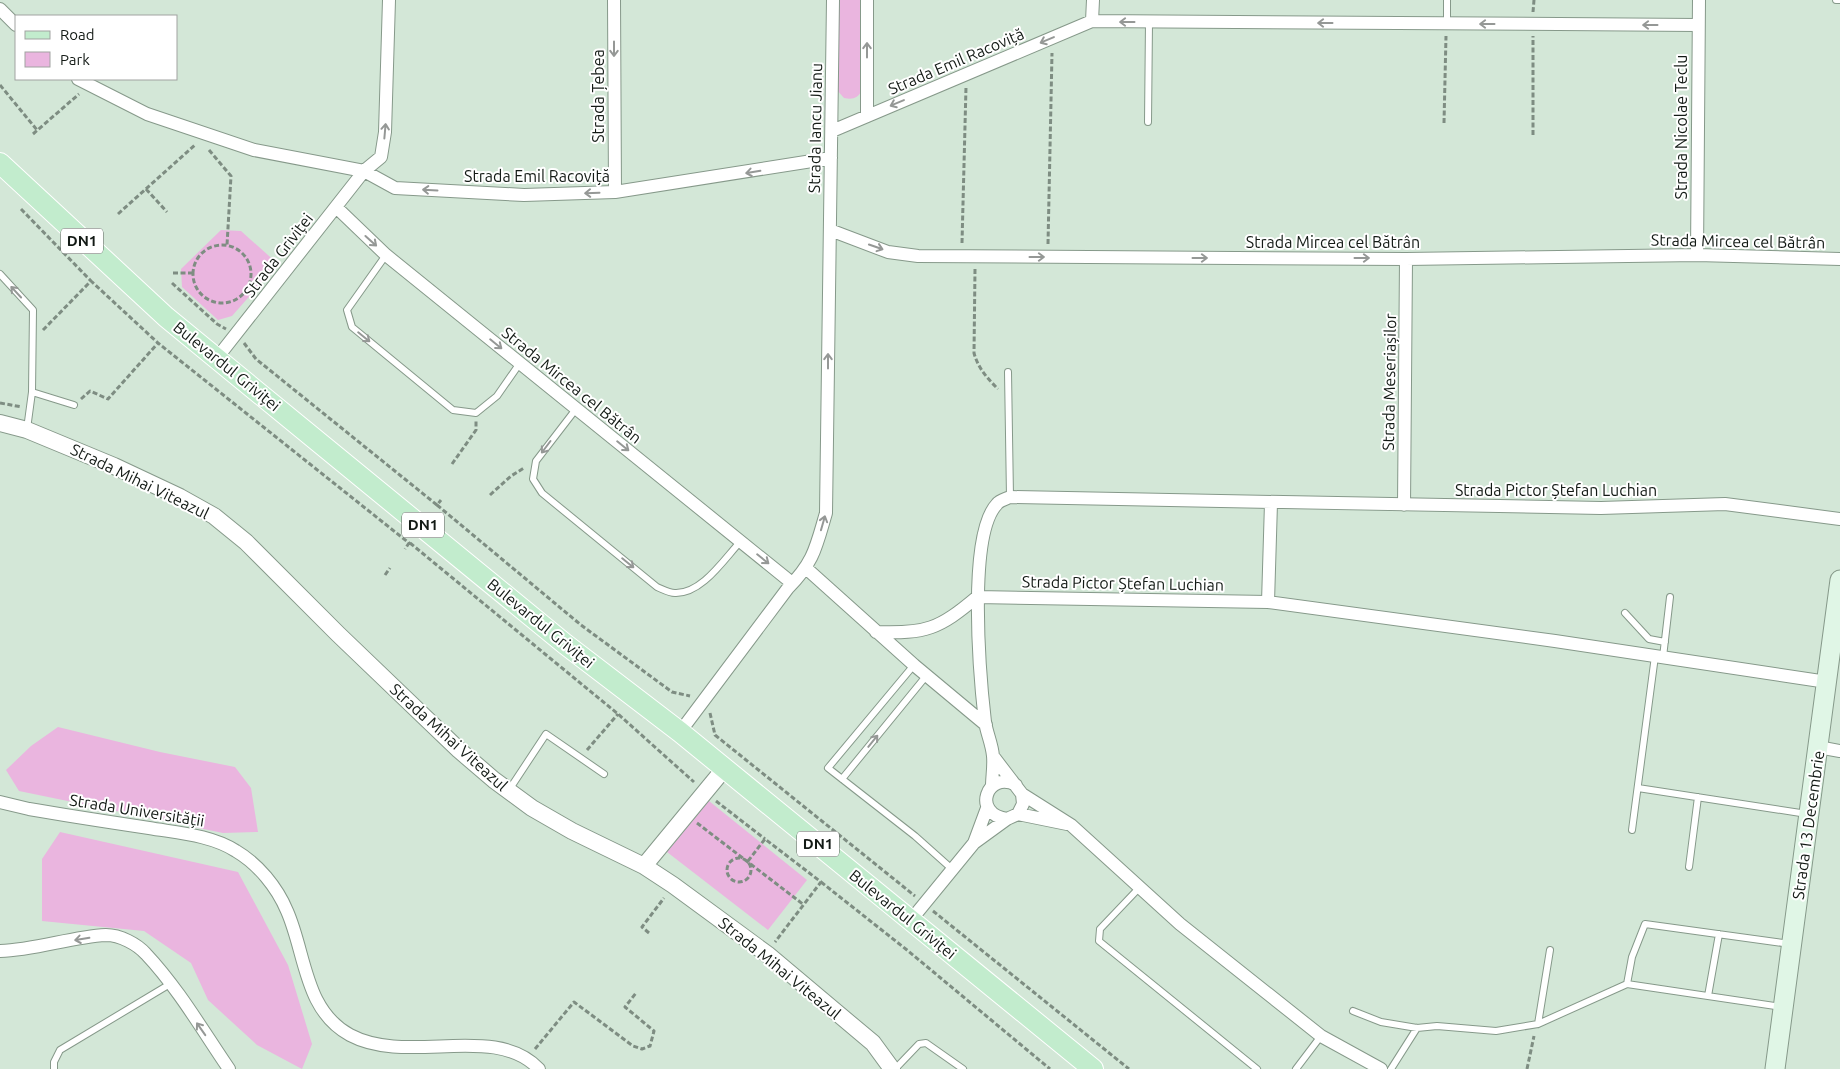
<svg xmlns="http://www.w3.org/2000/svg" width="1840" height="1069" font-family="Ubuntu,sans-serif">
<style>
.green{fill:#eab5df}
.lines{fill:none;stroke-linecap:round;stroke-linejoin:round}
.service-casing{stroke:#86998a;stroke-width:8}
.minor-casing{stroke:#86998a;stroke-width:14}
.tertiary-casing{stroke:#86998a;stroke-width:18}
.secondary-casing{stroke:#86998a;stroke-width:21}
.primary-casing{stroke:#fff;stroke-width:22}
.path{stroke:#7e8d82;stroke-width:3;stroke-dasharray:5 2.5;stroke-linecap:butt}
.service{stroke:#fff;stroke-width:6}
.minor{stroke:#fff;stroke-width:12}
.tertiary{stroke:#fff;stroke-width:16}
.secondary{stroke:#e0f6e6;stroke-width:19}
.primary{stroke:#c2eccd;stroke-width:20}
.oneway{stroke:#959896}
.labels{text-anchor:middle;stroke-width:4;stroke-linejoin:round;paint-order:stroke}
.shield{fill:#fff;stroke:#5a5f5b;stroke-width:1}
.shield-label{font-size:15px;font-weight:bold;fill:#131a15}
.street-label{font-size:16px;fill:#131a15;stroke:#fff}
</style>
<rect width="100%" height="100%" fill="#d3e7d7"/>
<path class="green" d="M837 0H863L862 90C858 98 853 100 844 98L836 89Z
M221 230 241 231 278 264 232 316 218 320 182 287 181 269Z
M58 727 160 752 235 767 251 788 258 832 223 833 19 791 6 770 31 746Z
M709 801 807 880 768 930 667 852Z
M60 832 238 872 288 965 312 1044 302 1069 257 1045 208 1000 191 963 144 931 42 921V859Z"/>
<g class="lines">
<g class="service-casing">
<path id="service" d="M1836 0H1840
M1447 24V0
M1148 122 1149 22
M386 255 347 310 352 327 453 410 476 413 497 396 520 363
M0 274 33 310 32 392
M1008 372 1010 497
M576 409 536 461 533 479 542 493 657 587C662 589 669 593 675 593 702 594 724 559 741 541
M27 429 32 392 74 405
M1625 613 1649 639 1665 642
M1663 657 1670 597
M914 665 828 768 915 836 952 869
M842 779 927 675
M1638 788 1807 814
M509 790 546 734 604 774
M1632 830 1655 656
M1689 867 1698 797
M1140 887 1100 929 1099 941 1257 1069
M1627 984 1632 957 1645 924 1790 944
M1708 996 1719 934
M1353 1011 1381 1022 1417 1028 1437 1026 1496 1031 1538 1024 1550 950
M1538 1024 1627 984 1782 1007
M54 1069V1062L60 1050 170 984
M895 1069 919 1044 926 1043 963 1069
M1296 1069 1321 1036
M1391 1069 1417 1028"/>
</g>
<g class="minor-casing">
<path id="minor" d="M614 0 615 192
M0 9 16 25
M1092 21 1093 0
M78 79 147 114 254 150 364 171 395 188 524 195 615 192 831 158
M867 116V0
M832 131 1092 21 1698 25
M336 207 386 255 792 583
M830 230 888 252 918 256 1406 259 1697 255 1840 259
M1697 255 1699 0
M217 358 364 171 381 157 385 132 389 0
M1404 505 1406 259
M807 569 914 665 986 725
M1268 602 1271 503
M876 632C926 634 939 629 977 597L1268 602 1555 641 1827 682
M680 732 788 588C814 562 816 547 826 513L833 0
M1818 747 1840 751
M992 786C992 777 994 766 993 756 992 744 987 734 985 722 980 679 967 535 997 504 1000 500 1006 499 1010 497L1601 508 1725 504 1840 519
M1022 794 1071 825 1180 924 1321 1036 1381 1069
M0 802 29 809C69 816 109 822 149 828 178 833 211 835 236 851 258 864 277 887 287 911 306 954 304 1010 350 1035 408 1066 495 1022 539 1069
M1018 814 1067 824
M1007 819C971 814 987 770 1016 785
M974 843 987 808
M911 920 974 843 1007 819 1018 814 1023 804 1022 794 993 756
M0 951C36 950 70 937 106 935 120 935 137 944 146 954 178 988 203 1031 229 1069"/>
</g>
<g class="tertiary-casing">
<path id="tertiary" d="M0 423 27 430 114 466 180 497 214 516 246 542 338 634 459 750 494 780 532 808 572 831 644 866 673 885 767 954 873 1043 892 1069
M644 866 724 769"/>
</g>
<g class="secondary-casing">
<path id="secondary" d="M1775 1069 1840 580"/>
</g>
<g class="primary-casing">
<path id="primary" d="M0 163 166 317 565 644 680 732 1093 1069"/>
</g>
<path class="path" d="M1533 12 1534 0
M0 85 37 130
M1444 123 1446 36
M33 134 79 94
M1533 135V36
M209 150 231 176 227 245
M146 189 167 212
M21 209 91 281
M118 214 196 144
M962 243 966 87
M1048 244 1052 53
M193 274a29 29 0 1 1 58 0a29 29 0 1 1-58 0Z
M975 269 974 353C978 368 987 378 998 389
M173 273H193
M172 283 217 324 226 329
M43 330 91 281 158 343 409 543 405 549
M244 343 256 359 437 505 441 500
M81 399 90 391 108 399 158 343
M0 403 22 407
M452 464 476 430V421
M490 495 511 476 524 468
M437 505 581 625 672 692 690 696
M410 543 618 714 694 782
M385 575 390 568
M710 713 715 735 915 896
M587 750 618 714
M716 801 765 839
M697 823 804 905
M727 870a12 12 0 1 1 24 0a12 12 0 1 1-24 0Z
M748 861 765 839 821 882 775 942
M821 882 907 950 1050 1069
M933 911 1129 1069
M649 933 642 927 664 898
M535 1049 574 1002 633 1046 642 1049 650 1046 654 1031 625 1007 636 993
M1527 1069 1534 1036"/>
<use href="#service" class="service"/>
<use href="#minor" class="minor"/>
<use href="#tertiary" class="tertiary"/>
<use href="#secondary" class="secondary"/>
<use href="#primary" class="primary"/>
</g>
<defs><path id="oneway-shaft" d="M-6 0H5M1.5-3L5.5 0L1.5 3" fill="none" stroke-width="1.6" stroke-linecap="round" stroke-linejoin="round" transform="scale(1.25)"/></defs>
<g class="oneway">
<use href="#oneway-shaft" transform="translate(1127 22) rotate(-180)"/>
<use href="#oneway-shaft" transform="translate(1325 23) rotate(-180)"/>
<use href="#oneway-shaft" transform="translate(1487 24) rotate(-180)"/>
<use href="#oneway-shaft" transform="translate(1650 25) rotate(-180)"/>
<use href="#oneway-shaft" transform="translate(1047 40) rotate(157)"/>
<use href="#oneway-shaft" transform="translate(614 49) rotate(90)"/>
<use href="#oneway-shaft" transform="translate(867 50) rotate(-90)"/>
<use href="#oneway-shaft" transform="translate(897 103) rotate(157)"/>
<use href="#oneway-shaft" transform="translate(385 131) rotate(-85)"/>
<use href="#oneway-shaft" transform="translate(753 172) rotate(171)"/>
<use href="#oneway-shaft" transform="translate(430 190) rotate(-177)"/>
<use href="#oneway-shaft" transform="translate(592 193) rotate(178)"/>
<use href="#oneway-shaft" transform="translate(371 241) rotate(42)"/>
<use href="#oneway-shaft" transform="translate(876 247) rotate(19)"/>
<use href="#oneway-shaft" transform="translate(1037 257)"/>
<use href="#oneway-shaft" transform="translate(1200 258)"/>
<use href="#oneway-shaft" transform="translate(1362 258)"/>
<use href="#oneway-shaft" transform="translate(16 292) rotate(-133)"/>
<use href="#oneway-shaft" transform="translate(364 337) rotate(39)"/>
<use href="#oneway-shaft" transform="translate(496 344) rotate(39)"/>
<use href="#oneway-shaft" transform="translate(828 361) rotate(-90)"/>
<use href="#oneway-shaft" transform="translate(623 446) rotate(39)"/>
<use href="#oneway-shaft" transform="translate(546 447) rotate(127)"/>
<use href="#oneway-shaft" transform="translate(823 523) rotate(-74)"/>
<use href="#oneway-shaft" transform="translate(763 559) rotate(39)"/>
<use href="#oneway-shaft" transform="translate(628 563) rotate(39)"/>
<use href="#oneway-shaft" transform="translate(873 741) rotate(-51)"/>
<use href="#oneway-shaft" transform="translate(82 939) rotate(171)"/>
<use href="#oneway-shaft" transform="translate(201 1029) rotate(-125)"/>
</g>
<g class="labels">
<g class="shield">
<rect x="61" y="228.5" width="42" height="25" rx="4"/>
<rect x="402" y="512.5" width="42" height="25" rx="4"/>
<rect x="797" y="831.5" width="42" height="25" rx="4"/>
</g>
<g class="shield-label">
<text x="82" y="246">DN1</text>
<text x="423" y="530">DN1</text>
<text x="818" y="849">DN1</text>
</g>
<g class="street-label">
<text transform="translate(956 61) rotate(-23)" y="6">Strada Emil Racoviță</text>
<text transform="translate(598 96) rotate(-90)" y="6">Strada Țebea</text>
<text transform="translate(1681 127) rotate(-90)" y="6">Strada Nicolae Teclu</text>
<text transform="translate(815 128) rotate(-89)" y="6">Strada Iancu Jianu</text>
<text x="537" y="182">Strada Emil Racoviță</text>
<text transform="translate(1738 241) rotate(1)" y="6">Strada Mircea cel Bătrân</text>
<text x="1333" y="248">Strada Mircea cel Bătrân</text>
<text transform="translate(278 255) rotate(-52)" y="6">Strada Griviței</text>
<text transform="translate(227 366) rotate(39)" y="6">Bulevardul Griviței</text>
<text transform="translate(1389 382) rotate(-89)" y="6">Strada Meseriașilor</text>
<text transform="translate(572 385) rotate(39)" y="6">Strada Mircea cel Bătrân</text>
<text transform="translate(140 481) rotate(26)" y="6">Strada Mihai Viteazul</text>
<text x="1556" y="496">Strada Pictor Ștefan Luchian</text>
<text transform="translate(1123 583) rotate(1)" y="6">Strada Pictor Ștefan Luchian</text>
<text transform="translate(541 623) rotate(39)" y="6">Bulevardul Griviței</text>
<text transform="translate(449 737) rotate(42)" y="6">Strada Mihai Viteazul</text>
<text transform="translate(137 810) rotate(9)" y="6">Strada Universității</text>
<text transform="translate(1808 825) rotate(-82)" y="6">Strada 13 Decembrie</text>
<text transform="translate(903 914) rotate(39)" y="6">Bulevardul Griviței</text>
<text transform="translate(780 968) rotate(39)" y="6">Strada Mihai Viteazul</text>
</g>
</g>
<rect x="15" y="15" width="162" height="65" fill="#ffffff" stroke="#a1a3a1"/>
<rect x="25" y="31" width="25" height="8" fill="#c2eccd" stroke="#a1a3a1"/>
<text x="60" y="40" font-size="15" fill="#131a15">Road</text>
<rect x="25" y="52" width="25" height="15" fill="#eab5df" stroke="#a1a3a1"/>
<text x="60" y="65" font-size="15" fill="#131a15">Park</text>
</svg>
